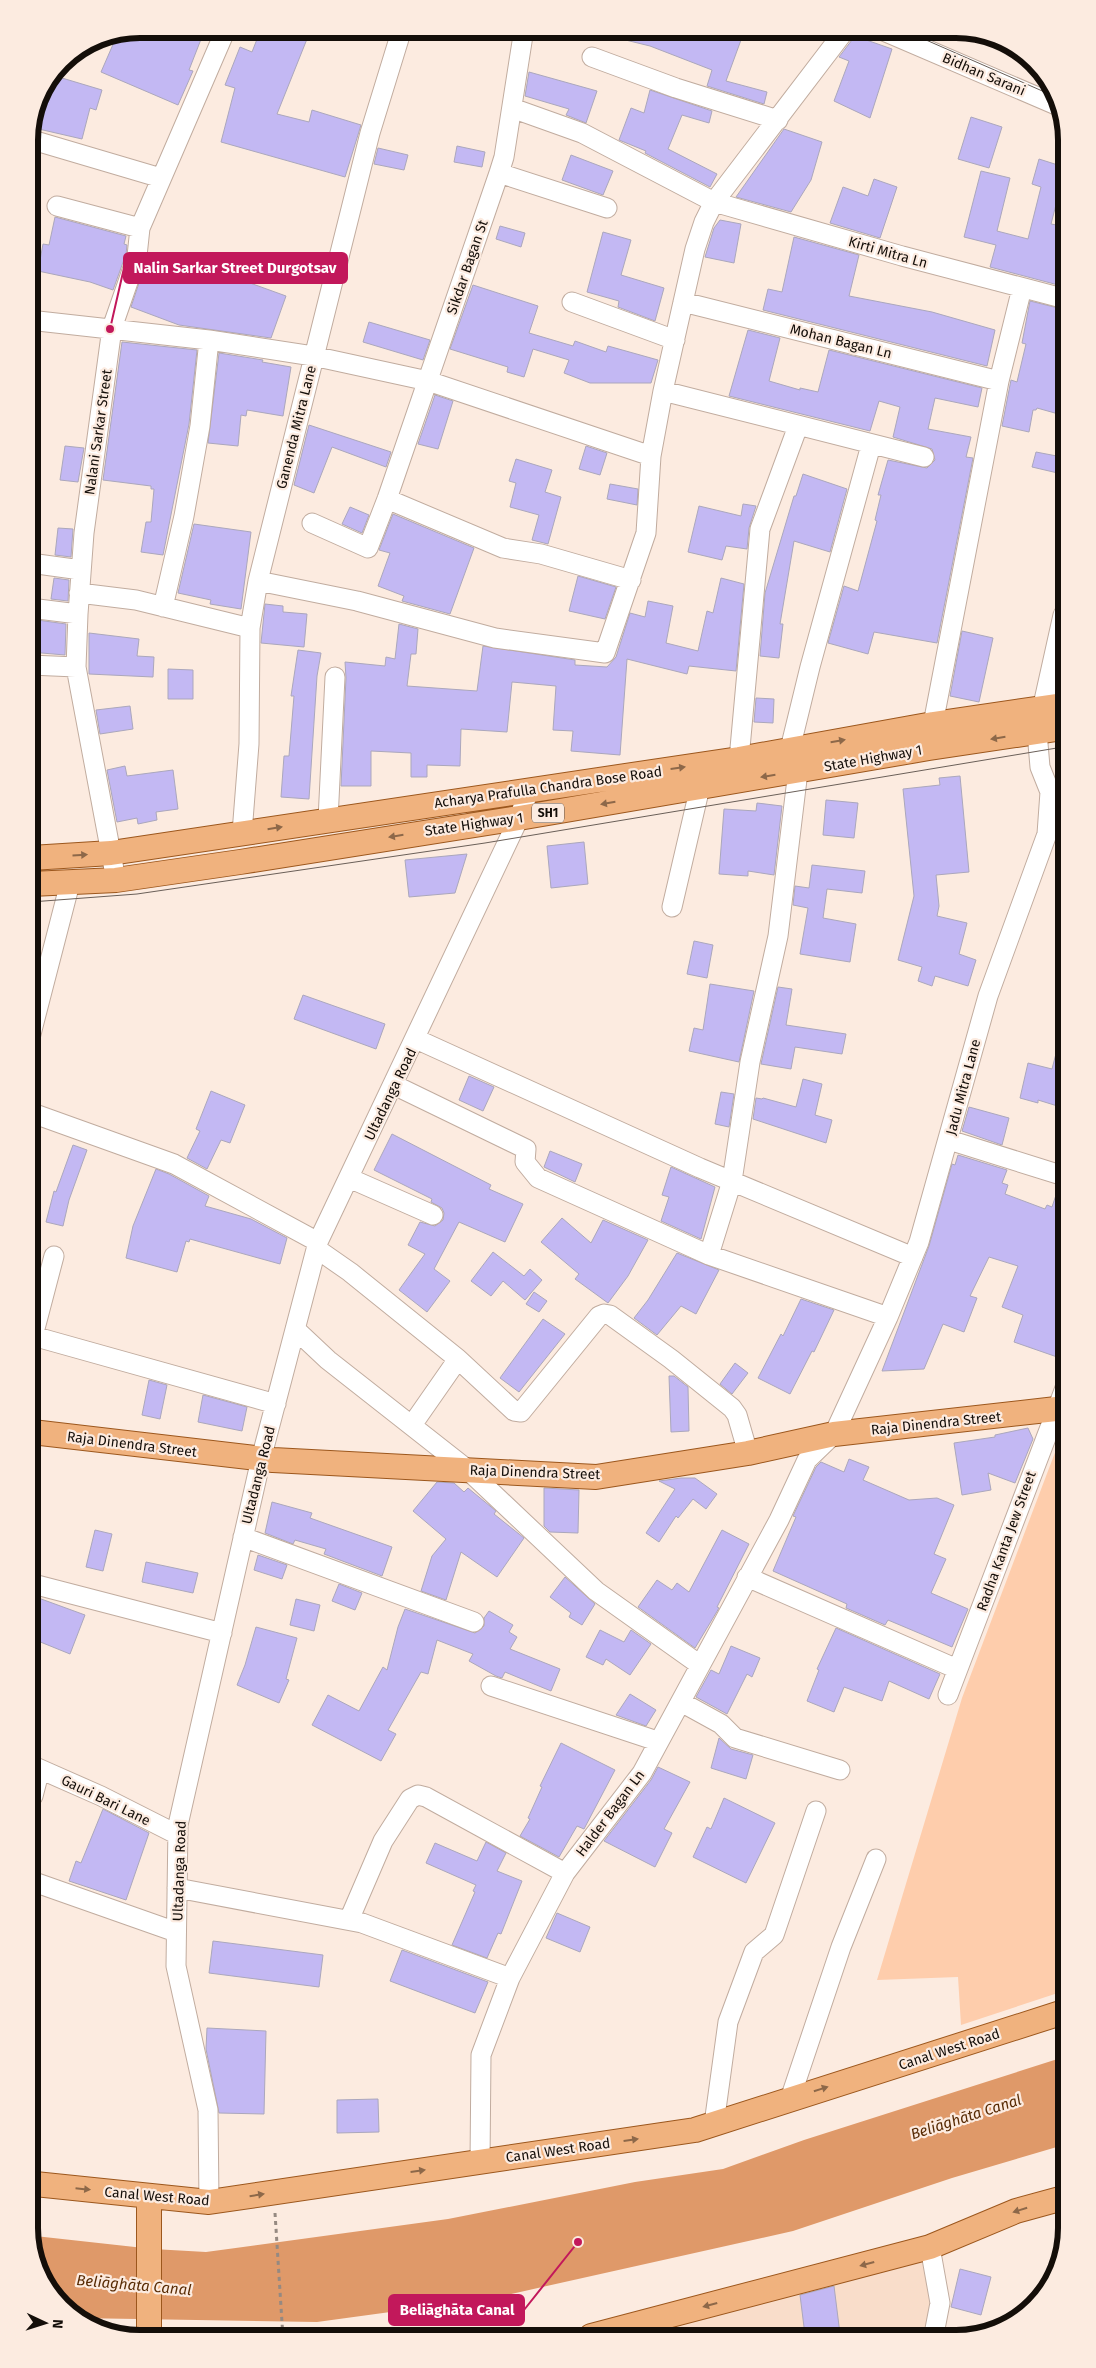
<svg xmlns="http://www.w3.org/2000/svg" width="1096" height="2368" font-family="'Fira Sans',sans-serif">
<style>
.built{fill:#f9ddca}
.green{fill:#fecdac}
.water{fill:#df9969}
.building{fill:#c3b8f3;stroke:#aba7bc}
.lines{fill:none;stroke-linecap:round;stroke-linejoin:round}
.minor-casing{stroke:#c1ac9f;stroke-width:21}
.major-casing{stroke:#9c571d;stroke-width:26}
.path{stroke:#958981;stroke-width:3;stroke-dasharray:4 4;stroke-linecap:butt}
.minor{stroke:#fff;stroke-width:19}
.major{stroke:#f0b27e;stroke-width:24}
.tram{stroke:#6a5f58;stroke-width:1}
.oneway{fill:#8d6849}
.labels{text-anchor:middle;stroke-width:4.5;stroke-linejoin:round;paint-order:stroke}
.shield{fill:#fcebe0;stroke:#5a504a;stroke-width:1}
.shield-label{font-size:12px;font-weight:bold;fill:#140e09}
.street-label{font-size:14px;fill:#140e09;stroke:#fcebe0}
.water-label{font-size:15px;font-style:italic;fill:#582b04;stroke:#fcebe0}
.rim{fill:none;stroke:#140e09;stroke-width:6}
.leader{fill:none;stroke:#c2185b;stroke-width:2}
.callout-dot{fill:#c2185b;stroke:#fcebe0;stroke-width:2}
.callout{fill:#c2185b;stroke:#c2185b;stroke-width:2}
.callout-label{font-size:15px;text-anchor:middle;font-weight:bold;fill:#fff}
</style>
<rect width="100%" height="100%" fill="#fcebe0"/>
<path class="built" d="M926 2257 935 2304 928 2334 626 2336Z"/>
<path class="green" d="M1065 1433 1067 1990 961 2025 958 1977 877 1980 962 1698 1062 1434Z"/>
<path class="water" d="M1067 2056V2144L952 2178 793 2231 493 2298 317 2322 77 2318 72 2317 35 2264V2236L153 2249 206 2252 448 2219 635 2182 723 2169 804 2140Z"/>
<path class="building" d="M140 29H205L189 70 193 71 178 105 101 72 118 33Z
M261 29H311L277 114 309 122 312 110 361 125 345 177 221 142 235 88 225 85 240 47 252 52Z
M601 29H745L726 81 767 92 764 104 707 86 712 70 650 46 601 34Z
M855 36 892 49 870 118 834 101 849 61 839 57Z
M529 72 597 91 586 123 566 115 569 109 525 96Z
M52 75 102 90 96 110 90 108 82 139 30 127 37 97Z
M650 90 712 111 709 123 682 115 668 149 717 174 710 187 645 153 646 151 619 140 631 108 644 113Z
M971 117 1002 127 989 168 958 159Z
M784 129 822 142 811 180 791 212 736 197Z
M457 146 485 152 482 167 454 162Z
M378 148 408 155 404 170 374 164Z
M571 155 613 171 603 195 562 180Z
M1039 159 1061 166 1062 194 1059 193 1051 224 1062 226V286L990 267 996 245 964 237 981 171 1010 178 997 231 1028 239 1041 187 1032 184Z
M874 179 897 187 880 238 830 223 843 187 868 196Z
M55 217 126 236 124 244 127 245 126 254 113 290 90 282 38 271 43 244 49 245Z
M720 220 741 224 734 263 705 257 714 228Z
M500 226 525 233 521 247 496 239Z
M603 232 631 240 621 275 664 288 655 321 618 307 619 301 587 292Z
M794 237 859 255 849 296 932 312 995 330 987 366 763 310 768 289 782 292Z
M149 253 201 272 203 266 252 278 250 283 286 296 271 338 179 325 131 307Z
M473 285 538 306 529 333 573 346 575 341 606 352 608 346 658 360 651 383H590L564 373 569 360 533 349 524 377 507 372 508 367 450 349Z
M1030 301 1062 309V415L1037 408 1036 410H1033L1029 432 1002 426 1011 380 1017 382 1026 344 1022 343Z
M369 322 430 340 423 360 363 342Z
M748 330 780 338 769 381 800 390V388L818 392 829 350 982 388 978 407 935 398 928 429 971 437 966 457 973 458 937 643 874 632 868 654 828 643 844 586 858 591 877 521 875 520 881 495H878L888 460 927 468 935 460 932 449 893 437 900 407 879 401 870 431 729 396Z
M122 342 197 350 189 424 163 555 141 552 146 522H151L154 489H151V486L103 480Z
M219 353 263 360 262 362 291 367 283 416 247 410 246 416 241 415 238 446 208 443Z
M435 395 453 401 438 449 418 444Z
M309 425 391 452 386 467 332 447 314 493 294 485Z
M65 446 84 448 78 482 60 480Z
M586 446 607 453 600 475 579 469Z
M1036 452 1062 457V474L1032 467Z
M516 459 552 470 545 492 561 497 548 544 532 540 539 515 510 507 516 483 509 481Z
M803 474 847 489 830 552 794 541 780 624H783L779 658 760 656 765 593 794 496H796Z
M610 484 638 489 637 505 607 499Z
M743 504 756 506 749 528 747 549 726 546 722 560 688 552 699 506 741 516Z
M350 507 369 515 362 533 342 524Z
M393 514 474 548 450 614 402 601 404 596 378 586 390 553 379 550Z
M194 524 251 532 241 609 210 604 211 600 178 593Z
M58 528 73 529 71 557 55 555Z
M578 576 616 587 605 619 569 611Z
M54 578 69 580 68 601 51 599Z
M721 578 744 584 736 671 689 666 687 674 627 659 620 755 571 751 573 731 553 730 556 686 512 682 507 732 461 729 460 766 427 765V777H411V753L371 751V786H341L346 678 345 662 385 666 386 657 395 659 399 624 418 629 416 654H411L407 686 477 691 483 646 575 660V665L607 667 616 657 630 613 645 617 648 601 673 606 666 643 698 651 707 611 713 613Z
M265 604 283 606V612L307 614 304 647 261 643Z
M30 619 66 624 65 655 30 652Z
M962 631 993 638 979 702 950 696Z
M89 633 139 639 137 656 154 657 153 677 89 674Z
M298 650 321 653 317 676 309 799 281 797 284 756H289L294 696H291Z
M168 669 193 670V699H168Z
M756 698 774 699 773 723 754 722Z
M130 706 133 729 100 734 96 710Z
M125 766 127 776 173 770 178 809 156 812 157 820 138 824 137 818 117 822 107 770Z
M960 776 969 872 936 875 939 906 937 916 967 923 959 954 976 960 968 986 935 976 932 986 918 981 922 967 898 960 914 896 903 789 940 785 939 778Z
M826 800 858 803 854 838 823 835Z
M757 803 782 806 774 875 748 871V876L719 874 724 809 756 811Z
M584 842 588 884 551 888 547 846Z
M467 854 455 893 409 897 405 860Z
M812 865 865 871 862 893 827 889 823 918 856 924 850 962 800 954 808 908 793 905 795 886 809 888Z
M694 941 713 945 707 978 687 974Z
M710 984 754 991 739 1062 689 1051 694 1028 703 1030Z
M778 987 792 989 786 1025 846 1034 842 1054 795 1047 791 1069 761 1064Z
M303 995 385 1024 376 1049 294 1019Z
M1059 1042H1064V1108L1038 1100V1103L1020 1098 1028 1063 1052 1069Z
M469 1076 494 1087 483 1111 459 1100Z
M803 1079 822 1084 815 1115 832 1120 826 1143 753 1119 756 1098 762 1099 763 1098 796 1107Z
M211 1091 245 1105 230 1143 221 1140 207 1169 187 1158 200 1131 196 1129Z
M721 1092 734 1094 729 1127 715 1124Z
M969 1107 1009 1118 1002 1145 962 1131Z
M392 1134 491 1185 489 1189 523 1204 505 1242 459 1222 434 1269 450 1281 427 1312 399 1290 425 1254 408 1245 420 1222 435 1226 443 1220 444 1213 442 1208 431 1202 432 1199 374 1170Z
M73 1145 87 1150 69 1200 63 1226 46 1222 54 1191 56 1192Z
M550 1151 582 1164 575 1182 544 1167Z
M958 1155 1007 1170 1002 1183 1008 1185 1005 1194 1045 1209 1047 1205 1052 1207 1059 1186 1064 1187V1235L1057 1254 1065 1256V1344L1060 1358 1014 1342 1023 1315 1002 1307 1018 1266 989 1257 970 1296 977 1298 964 1332 943 1324 924 1369 882 1371 929 1246 952 1164 955 1165Z
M671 1167 715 1187 701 1239 661 1221 669 1197 662 1195Z
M156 1169 169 1174 209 1196 205 1206 251 1219 287 1238 280 1264 190 1239 189 1242 186 1241 177 1272 126 1258 133 1226Z
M562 1218 591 1243 603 1220 648 1240 628 1276 608 1303 575 1279 579 1274 541 1242Z
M493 1252 524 1276 530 1269 542 1280 525 1300 503 1281 491 1296 471 1281Z
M677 1253 719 1270 696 1314 681 1306 657 1335 634 1318 648 1300Z
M534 1292 547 1301 539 1312 526 1304Z
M801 1299 834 1310 814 1352 812 1351 790 1394 758 1378 781 1334 783 1336Z
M543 1319 565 1334 519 1392 500 1378Z
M735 1363 748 1373 732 1394 720 1384Z
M669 1376H674L688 1387 689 1431 671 1432Z
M149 1380 167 1385 160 1419 142 1415Z
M203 1395 247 1407 242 1431 198 1422Z
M1028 1428 1033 1439 1015 1483 988 1473 991 1490 962 1495 954 1443 995 1437V1435Z
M849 1459 869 1467 863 1480 909 1500 937 1498 954 1505 934 1554 946 1559 931 1593 968 1609 952 1647 888 1620 885 1625 846 1608 847 1604 773 1571 796 1517 793 1516 816 1467 821 1462 844 1472Z
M681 1478H695L717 1494 706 1509 693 1499 678 1518 676 1516 659 1542 646 1533 675 1489 659 1481Z
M437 1482 454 1483 464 1492 468 1488 496 1511 494 1514 524 1538 497 1577 461 1552 446 1600 421 1591 432 1556 446 1539 413 1511Z
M544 1488 579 1490 578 1533 550 1532 544 1526Z
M272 1502 312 1513 310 1518 392 1547 382 1576 324 1554 326 1549 295 1540 293 1544 265 1533Z
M95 1530 112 1534 103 1571 86 1567Z
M722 1530 749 1544 717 1607 719 1608 695 1648 638 1607 657 1580 672 1590 677 1583 689 1592Z
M258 1555 287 1565 282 1579 254 1570Z
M146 1562 198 1573 193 1593 142 1582Z
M565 1577 595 1604 582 1625 569 1617 571 1613 550 1597Z
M339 1584 362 1593 355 1610 332 1601Z
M33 1596 85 1615 70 1654 33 1639Z
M296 1599 320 1605 314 1631 290 1625Z
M405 1609 475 1633 484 1626V1618L489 1611 513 1625 509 1632 517 1637 510 1649 560 1669 551 1691 505 1672 502 1678 496 1676 469 1661 473 1654 437 1640 428 1674 421 1672 388 1730 396 1734 381 1761 312 1725 328 1695 359 1711 383 1667 387 1670 398 1627Z
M256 1627 297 1638 286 1679 289 1680 279 1703 237 1685 245 1665Z
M836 1628 940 1674 929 1699 889 1681 882 1701 844 1687 834 1712 807 1701 819 1670 817 1669Z
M600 1630 624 1642 631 1630 651 1644 630 1675 606 1659 603 1665 586 1657Z
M731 1646 760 1658 752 1677 747 1674 727 1714 696 1697 711 1670 719 1674Z
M630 1694 656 1710 646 1726 616 1715Z
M719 1738 731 1749 753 1755 746 1779 711 1768Z
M561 1743 615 1770 584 1829 577 1826 559 1857 520 1836 530 1819 528 1818 542 1787 540 1786Z
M658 1767 690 1782 664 1829 672 1833 655 1867 604 1841 651 1780Z
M724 1798 775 1823 746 1883 693 1857 707 1827 711 1829Z
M103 1809 149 1833 126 1900 69 1881 76 1861 81 1863Z
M486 1842 506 1853 497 1871 522 1881 501 1934 498 1933 487 1958 452 1945 475 1892 473 1891 476 1885 426 1863 435 1843 477 1861Z
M557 1913 590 1927 580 1952 546 1938Z
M213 1941 323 1955 319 1987 209 1973Z
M402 1950 488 1982 475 2013 390 1981Z
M207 2028 266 2031 264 2114 219 2113 206 2049Z
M378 2099 379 2132 337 2133V2100Z
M960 2269 991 2277 981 2315 951 2307Z
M834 2286 840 2334 805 2335 800 2295Z"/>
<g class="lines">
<g class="minor-casing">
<path id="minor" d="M879 29 1061 107
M592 57 676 88 778 120
M512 108 582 133 714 202 902 256 1062 298
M29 139 161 178
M499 173 607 208
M57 206 140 228
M572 302 675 340
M683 302 999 381
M29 320 209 340 313 356 428 381 651 456
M663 391 924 457
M387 499 503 548 541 554 631 580
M312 523 368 548 387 499 499 173 504 157 524 29
M30 563 81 570
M258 581 357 601 495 638 605 653 646 533 651 456 663 391 695 249 704 222 714 202 846 29
M79 593 136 600 250 628
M163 607 184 516 200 426 209 340
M30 608 78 614
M30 665 76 667
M933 724 999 381 1022 288
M739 759 760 529 798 426
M328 820 335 677
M242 833 249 744 250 628 258 581 370 133 402 29
M116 880 76 667 78 614 84 533 112 328 137 256 140 228 226 29
M672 907 700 787
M31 1034 70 883
M416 1039 700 1168 913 1257
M394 1085 526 1149 525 1162 538 1178 709 1255 888 1317
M32 1113 174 1164 318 1242
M949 1140 1064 1176
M349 1178 433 1215
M317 1249 350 1272 458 1359 412 1425
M709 1255 732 1181 750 1062 778 936 798 771 790 749 810 667 871 445
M54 1256 33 1336 276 1404
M295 1329 328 1360 468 1470 596 1591 700 1665
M458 1359 514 1411 521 1412 599 1316 604 1314 610 1315 671 1359 732 1408 737 1415 748 1453
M243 1537 474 1622
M747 1577 957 1669
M33 1584 222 1633
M491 1686 657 1741
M948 1695 1065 1388
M681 1702 721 1724 735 1738 840 1770
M33 1766 101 1796 178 1835
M33 1796 40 1769
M34 1882 176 1932
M177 1888 362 1923 510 1978
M349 1920 383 1841 410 1799 418 1795 426 1797 565 1873
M790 2099 841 1947 876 1859
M714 2124 728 2022 754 1952 774 1935 816 1811
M480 2162 481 2055 510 1978 565 1873 642 1773 779 1520 807 1460 834 1434 888 1317 919 1242 988 996 1047 834 1050 792 1040 767 1037 732 1063 615
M209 2202 208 2110 176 1966 178 1825 261 1459 318 1242 519 818 529 790
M930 2247 940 2303 934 2334"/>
</g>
<g class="major-casing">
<path id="major" d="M31 858 111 853 739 759 933 724 1063 705
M31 884 116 880 240 862 519 818 929 748 1063 728
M32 1432 273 1460 596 1477 748 1453 834 1434 1065 1408
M35 2184 209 2202 695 2130 1067 2011
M149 2196V2339
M591 2336 930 2247 1016 2211 1067 2197"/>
</g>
<path class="path" d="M275 2213 283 2338"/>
<use href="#minor" class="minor"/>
<use href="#major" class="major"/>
<path class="tram" d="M901 29 1056 97
M31 902 137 894 485 843 1063 747"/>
</g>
<defs><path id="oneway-solid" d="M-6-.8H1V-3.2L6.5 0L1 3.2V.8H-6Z" transform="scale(1.25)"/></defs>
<g class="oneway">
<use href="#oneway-solid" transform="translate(998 738) rotate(171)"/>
<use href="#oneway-solid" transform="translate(838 741) rotate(-10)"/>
<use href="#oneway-solid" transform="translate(678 768) rotate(-8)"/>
<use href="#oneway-solid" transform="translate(768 776) rotate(171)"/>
<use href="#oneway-solid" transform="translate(608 803) rotate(170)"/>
<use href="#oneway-solid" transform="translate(275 828) rotate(-9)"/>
<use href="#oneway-solid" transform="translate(396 836) rotate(171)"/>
<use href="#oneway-solid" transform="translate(80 855) rotate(-3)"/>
<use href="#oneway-solid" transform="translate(821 2089) rotate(-18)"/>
<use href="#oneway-solid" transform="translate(631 2140) rotate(-8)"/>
<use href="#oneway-solid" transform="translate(418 2171) rotate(-8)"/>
<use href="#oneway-solid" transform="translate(83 2189) rotate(6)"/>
<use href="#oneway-solid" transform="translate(257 2195) rotate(-9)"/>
<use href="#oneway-solid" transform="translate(1020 2210) rotate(163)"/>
<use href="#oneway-solid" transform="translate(867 2264) rotate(165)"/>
<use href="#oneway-solid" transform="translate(710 2305) rotate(165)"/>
</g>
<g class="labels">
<rect class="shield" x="532" y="803.5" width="32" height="19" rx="4"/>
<g class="shield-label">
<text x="548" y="817">SH1</text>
</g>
<g class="street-label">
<text transform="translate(984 74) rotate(23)" y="5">Bidhan Sarani</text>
<text transform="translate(888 252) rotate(16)" y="5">Kirti Mitra Ln</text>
<text transform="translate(467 267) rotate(-71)" y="5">Sikdar Bagan St</text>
<text transform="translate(841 341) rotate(14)" y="5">Mohan Bagan Ln</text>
<text transform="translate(296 427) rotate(-76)" y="5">Ganenda Mitra Lane</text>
<text transform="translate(98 432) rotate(-82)" y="5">Nalani Sarkar Street</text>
<text transform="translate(873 758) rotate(-10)" y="5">State Highway 1</text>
<text transform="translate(548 787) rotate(-8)" y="5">Acharya Prafulla Chandra Bose Road</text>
<text transform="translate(474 824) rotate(-8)" y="5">State Highway 1</text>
<text transform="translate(963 1087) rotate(-75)" y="5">Jadu Mitra Lane</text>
<text transform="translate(390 1094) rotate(-64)" y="5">Ultadanga Road</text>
<text transform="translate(936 1423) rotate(-6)" y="5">Raja Dinendra Street</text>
<text transform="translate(132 1444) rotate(7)" y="5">Raja Dinendra Street</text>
<text transform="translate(535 1472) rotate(2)" y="5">Raja Dinendra Street</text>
<text transform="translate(258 1475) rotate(-76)" y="5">Ultadanga Road</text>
<text transform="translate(1006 1541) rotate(-70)" y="5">Radha Kanta Jew Street</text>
<text transform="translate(106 1800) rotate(26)" y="5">Gauri Bari Lane</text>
<text transform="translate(610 1813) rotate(-53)" y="5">Halder Bagan Ln</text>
<text transform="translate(179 1871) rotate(-88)" y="5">Ultadanga Road</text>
<text transform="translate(949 2049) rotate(-18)" y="5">Canal West Road</text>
<text transform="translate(558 2150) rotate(-8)" y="5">Canal West Road</text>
<text transform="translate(157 2196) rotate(5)" y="5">Canal West Road</text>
</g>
<g class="water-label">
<text transform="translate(966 2117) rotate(-18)" y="5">Beliāghāta Canal</text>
<text transform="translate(134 2285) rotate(5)" y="5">Beliāghāta Canal</text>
</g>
</g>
<path d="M0 0H1096V2368H0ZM140 38H956A102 102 0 0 1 1058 140V2228A102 102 0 0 1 956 2330H140A102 102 0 0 1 38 2228V140A102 102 0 0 1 140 38Z" fill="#fcebe0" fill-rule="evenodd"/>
<path class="rim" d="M140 38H956A102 102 0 0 1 1058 140V2228A102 102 0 0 1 956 2330H140A102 102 0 0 1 38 2228V140A102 102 0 0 1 140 38Z"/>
<path class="leader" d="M110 329L124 268M578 2242L524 2310"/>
<g class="callout-dot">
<circle cx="110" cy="329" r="5"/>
<circle cx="578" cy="2242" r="5"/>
</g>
<g class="callout">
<rect x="124" y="253" width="223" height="30" rx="5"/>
<rect x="389" y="2295" width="135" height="30" rx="5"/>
</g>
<g class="callout-label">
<text x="235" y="273">Nalin Sarkar Street Durgotsav</text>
<text x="457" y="2315">Beliāghāta Canal</text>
</g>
<g transform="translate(45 2323) rotate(94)" stroke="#fcebe0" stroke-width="4" paint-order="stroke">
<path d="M0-4L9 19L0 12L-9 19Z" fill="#140e09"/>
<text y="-8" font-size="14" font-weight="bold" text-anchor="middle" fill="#140e09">N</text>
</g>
</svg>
